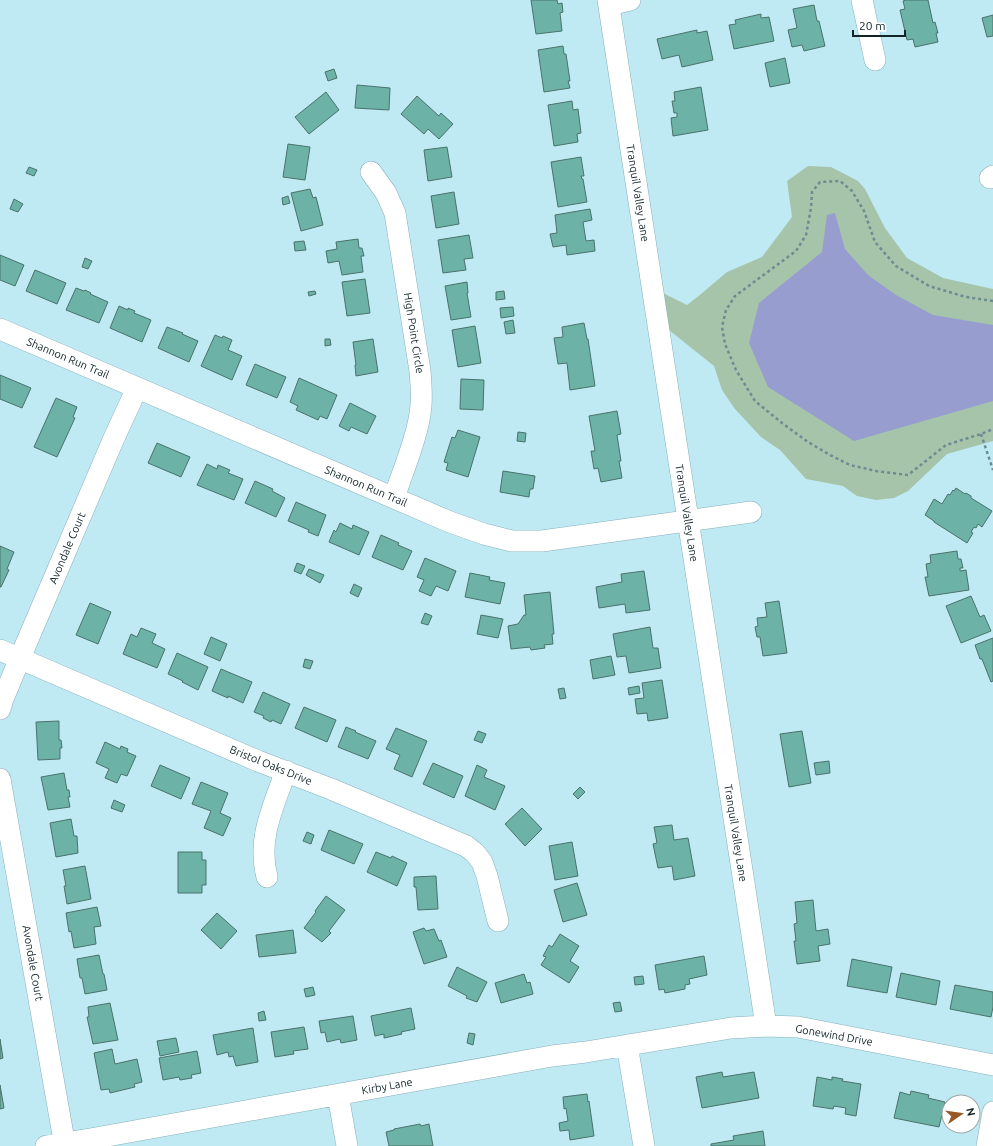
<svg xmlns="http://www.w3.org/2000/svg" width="993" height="1146" font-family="Ubuntu,sans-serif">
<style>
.green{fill:#a5c4aa}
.water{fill:#979ecf}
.building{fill:#6db2a7;stroke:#4a726b}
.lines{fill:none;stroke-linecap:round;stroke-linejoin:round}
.street-casing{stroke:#87b0ba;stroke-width:22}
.path{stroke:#6c8b92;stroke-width:2.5;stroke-dasharray:3 3;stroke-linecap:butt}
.street{stroke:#fff;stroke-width:21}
.labels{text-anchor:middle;stroke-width:4;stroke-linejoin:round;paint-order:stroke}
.street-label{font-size:11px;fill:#132428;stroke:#fff}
</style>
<rect width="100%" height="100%" fill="#bfeaf4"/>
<path class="green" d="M808 166 831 167 858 181 865 189 885 228 907 258 943 278 993 289V441L947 454 908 491 894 498 876 500 857 496 843 486 806 479 780 450 761 437 735 409 722 390 714 366 669 330 663 293 687 305 701 294 727 272 762 257 792 217 787 181Z"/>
<path class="water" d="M835 213 845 249 868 275 896 295 933 315 993 325V401L854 441 768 387 749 343 759 303 822 252 827 215Z"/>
<path class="building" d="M531 0H557L558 4 562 3 563 12 560 13 562 31 536 34Z
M906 0H928L933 23 935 22 938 33H936L938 42 915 47 913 39 907 40 900 10 905 9 903 1Z
M814 5 817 21H819L825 46 804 51 802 45 792 47 788 30 797 28 793 9Z
M761 14V18L769 17 774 41 734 49 729 25 736 24 735 20Z
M993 15V36L987 37 982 18Z
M697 30V33L707 31 713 60 682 67 679 55 662 59 657 39Z
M563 46 564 54H566L570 81H568L570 88 544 92 538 50Z
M785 58 790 83 770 87 765 63Z
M334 69 337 78 328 81 325 72Z
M357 85 390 88 389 110 355 108Z
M701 87 708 130 673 136 671 118 677 117V113H674L672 101H675L674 92Z
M326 92 339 110 309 134 295 117Z
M417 96 439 116 441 113 453 124 439 139 428 129 424 134 401 114Z
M572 101 573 110 578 109 581 133 577 134 578 142 554 146 548 105Z
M288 144 310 147 305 180 283 177Z
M447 147 452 177 428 181 424 150Z
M581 157 584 176H581L582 179H583L587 202 558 207 551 162Z
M29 167 37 170 34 176 26 173Z
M310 189 313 198 316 197 323 225 301 231 291 193Z
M454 192 459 224 436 228 431 196Z
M288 196 290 203 283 205 282 198Z
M14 199 23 204 18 212 10 209Z
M590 209 592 220 583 222 586 241 594 240 595 251 567 255 566 245 553 247 550 234 557 233 555 215Z
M469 235 473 258 464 259 466 270 443 273 438 240Z
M358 239 359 248H362L364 256H361L363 272 342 275 339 261 328 263 326 251 337 249 336 242Z
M304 241 306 250 295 251 294 242Z
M0 255 24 265 15 286 0 280Z
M85 258 92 261 88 269 82 267Z
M35 270 66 283 57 304 26 291Z
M365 279 370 313 347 316 342 282Z
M467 282 468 293H467L471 317 451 320 445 286Z
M76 288 84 291 85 290 91 293 90 294 108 302 99 323 66 310Z
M315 291 316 294 309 296 308 292Z
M504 291 505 299 496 300V292Z
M119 306 128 310V308L135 311 134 313 151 320 142 342 110 328Z
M513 307 514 316 501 318 500 308Z
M513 320 515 333 506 334 504 322Z
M584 323 587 339H588L595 386 570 390 567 363 558 364 554 338 563 337 562 327Z
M475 326 481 363 458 367 452 330Z
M167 327 183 333 182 334 198 341 189 362 158 348Z
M215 335 222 338 223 336 232 340 228 350 242 356 232 380 201 366Z
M325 339H330L331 345 325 346Z
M373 339 378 372 356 376 355 365H356L353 342Z
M255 364 286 377 277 398 246 385Z
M0 375 31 388 22 408 0 399Z
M299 378 337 395 327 419 320 416 318 420 296 410 298 406 290 402Z
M461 379 484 380 483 410 460 409Z
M56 398 77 407 73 417 75 418 57 457 34 447Z
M350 403 376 416 367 434 351 427 349 431 339 426Z
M617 411 621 434 617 435 621 461H619L622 478 601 482 598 468 594 469 591 451H595L589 416Z
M458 430 480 437 468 477 446 470 448 463 444 462 452 437 455 438Z
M518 432 526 433 525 442 517 441Z
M157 443 190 457 181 477 148 463Z
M207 464 217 469 218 465 230 470 228 473 243 479 234 500 197 485Z
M503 471 535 476 533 489H530L529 497 500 492Z
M255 481 273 489 272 491 285 498 276 517 245 503Z
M956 488 965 494 966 493 971 496V498L992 511 982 527 978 524 976 528 974 527 971 532 973 533 967 543 934 522V521L925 515 934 499 942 504 948 494 950 495 953 490 954 491Z
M296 502 326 515 318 536 308 532 309 530 288 521Z
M340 523 352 529 353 525 369 532 359 555 329 542 334 530 336 532Z
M381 535 399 543 398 545 412 551 403 570 372 557Z
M0 546 14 552 7 569 9 570 1 587H0Z
M957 551 958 559H961L963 568H960V571L966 570 969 590 929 596 925 577H928L926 564 931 563 930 555Z
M425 558 456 571 448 591 436 586 431 596 419 591 424 580 417 577Z
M297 563 305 566 301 574 294 571Z
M309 569 324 575 320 583 306 575Z
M644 571 650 610 626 613 625 604 599 608 596 587 622 582 621 574Z
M470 573 490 577 489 580 505 583 500 604 465 597Z
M354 584 362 588 358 597 350 593Z
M550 592 554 634H552L553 644 544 645 545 648 531 650 530 647 511 649 508 626 518 624 524 615H526L524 595Z
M971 596 980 617 984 615 991 631 961 643 946 606Z
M779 601 787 653 763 656 760 637H757L755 627 758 626 757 618 767 617 765 603Z
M90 603 111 612 98 644 76 635Z
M425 613 432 616 428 625 421 623Z
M481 615 503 619 498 638 477 634Z
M650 627 653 648H658L661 668 629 673 626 656 617 657 613 634Z
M141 628 156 634 152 643 165 649 157 668 123 654 131 634 137 637Z
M211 637 227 644 220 661 204 654Z
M993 638V681L991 682 982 659H980L975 645Z
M177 653 208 667 198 690 182 682 183 681 168 674Z
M611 656 615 675 593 679 590 660Z
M305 659 313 661 310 669 303 667Z
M221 669 252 682 243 703 228 696V698L212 691Z
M662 680 668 718 648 721 647 713 637 714 635 699 644 698 642 683Z
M639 686 640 693 629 695 628 688Z
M564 688 566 698 560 699 558 689Z
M263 692 290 704 281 724 272 720 271 722 263 718 264 716 254 712Z
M304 707 336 720 327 742 295 728Z
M59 721V740H61L62 748H60V759L38 760 36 722Z
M346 727 356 731 355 732 376 741 368 759 338 747Z
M396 728 427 741 412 777 394 769 400 755 386 749Z
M478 731 486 734 482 743 474 740Z
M802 731 811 783 789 787 780 734Z
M105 742 120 749 121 746 128 749 127 752 136 756 127 776 121 774 117 783 105 778 109 769 96 763Z
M829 761 830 773 816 775 814 763Z
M433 763 463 776 454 798 423 784Z
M160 765 190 778 181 799 151 786Z
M477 765 487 770 484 777 505 786 495 810 465 796Z
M64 773 67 790H69L70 797H68L70 807 48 810 41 777Z
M201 782 228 793 220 813 231 818 223 836 204 828 211 811 192 804Z
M580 787 585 792 578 799 573 794Z
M114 800 125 805 122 812 111 808Z
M522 808 542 829 525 846 505 824Z
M71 819 74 836H77L78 853 56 857 50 823Z
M672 825 674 840 688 838 695 876 674 880 672 866 658 868 653 844 657 843 654 827Z
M329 830 363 844 354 864 321 850Z
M307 832 314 835 311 844 303 841Z
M572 842 578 876 555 880 549 846Z
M178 852H202V860H206V885H202V893H178Z
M376 852 391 858 392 856 407 863 397 886 367 872Z
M85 866 91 899 67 904 64 886H66L63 870Z
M436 876 438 909 418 910 416 887H414V877Z
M577 883 587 915 563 922 554 890Z
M326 896 345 910 329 931 331 933 322 942 304 928 316 912 315 911Z
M813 900 816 931 828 929 830 944 818 946 820 961 797 964 794 941H796L794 924 797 923 795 902Z
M97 907 101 926 94 927 96 944 74 948 71 931 69 932 66 913Z
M217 913 237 931 221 949 201 930Z
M424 928 426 931 434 929 439 941 441 940 447 957 424 964 413 932Z
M293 930 296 953 259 957 256 935Z
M560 934 579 946 570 961 579 967 569 983 541 965 546 957 543 956 549 945 552 947Z
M99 955 103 974H104L107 990 85 994 82 978H80L77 959Z
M704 956 707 975 689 979 690 984 685 985V989L665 993 664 989 659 990 655 965Z
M852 959 892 967 887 993 847 986Z
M457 967 487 982 477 1002 466 998 467 996 448 986Z
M901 973 940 981 936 1005 896 997Z
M524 974 527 983 530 982 533 994 501 1003 495 983Z
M643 976 644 984 635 985 634 977Z
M955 985 993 992V1007L991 1017 950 1009Z
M313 987 315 995 306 997 304 989Z
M620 1002 622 1011 615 1012 613 1003Z
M110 1003 118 1040 93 1044 87 1017H89L88 1007Z
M411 1008 415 1029 401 1032 402 1034 384 1038V1034L375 1036 371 1016Z
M264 1011 266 1020 259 1021 258 1013Z
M353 1016 357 1040 341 1043 340 1039 327 1042 325 1032 321 1033 319 1021Z
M304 1027 308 1049 293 1051 294 1054 275 1057 271 1032Z
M253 1028 258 1062 236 1066 233 1056 229 1057 228 1052 217 1055 213 1035Z
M469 1033 475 1034 473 1045 467 1043Z
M176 1038 179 1052 160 1056 157 1041Z
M0 1039 3 1058 0 1059Z
M112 1049 115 1064 137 1059 142 1082 134 1084 135 1087 110 1093 109 1089 101 1090 94 1053Z
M197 1051 201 1073 191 1075 192 1078 180 1080 179 1077 163 1080 159 1058Z
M722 1072 723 1077 754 1072 759 1098 702 1108 696 1077Z
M817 1077 832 1080V1077L843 1079 842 1081 861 1084 856 1116 845 1114 846 1108 834 1106 833 1109 813 1106Z
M0 1085 4 1108 0 1109Z
M911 1091 929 1095 928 1098 945 1102 939 1127 894 1118 900 1092 910 1095Z
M587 1094 588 1102 589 1101 594 1136 570 1140 569 1130 560 1131 559 1123 568 1121 566 1108 564 1109 563 1097Z
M420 1124 421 1126 429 1124 433 1146H389L386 1132 394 1130V1129Z
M763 1131 765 1146H711V1144L734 1140 733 1136Z"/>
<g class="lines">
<g class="street-casing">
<path id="street" d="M608 0 766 1026
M862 0 875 60
M609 5 630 0
M371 172 386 193 395 213 420 371C421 383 422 394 421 405 419 434 403 470 394 498
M990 178 993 176
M0 329 450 522 484 534 512 541H542L751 512
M0 650 258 761 331 789 466 846 475 853 482 862 487 876 498 921
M0 709 3 699 20 658 114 438 137 388
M0 779 65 1146
M267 877C257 839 273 807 286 771
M627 1045 644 1146
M338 1095 347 1146
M46 1146 90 1139 552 1056 586 1052 731 1028 766 1026 798 1027 993 1065
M987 1146 993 1112"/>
</g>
<path class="path" d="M993 301 966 297 929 286 896 266 875 242 864 211 852 191 840 181 820 182 812 192 811 208 806 235 796 251 735 296 726 310 722 327 725 344 736 370 755 401 782 423 808 442 830 455 850 465 876 471 908 475 946 445 981 434 993 429
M981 434 993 470"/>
<use href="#street" class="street"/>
</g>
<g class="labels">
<g class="street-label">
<text transform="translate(638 193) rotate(81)" y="4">Tranquil Valley Lane</text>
<text transform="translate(414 333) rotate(81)" y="4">High Point Circle</text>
<text transform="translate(68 358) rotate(23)" y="4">Shannon Run Trail</text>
<text transform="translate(366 486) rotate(23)" y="4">Shannon Run Trail</text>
<text transform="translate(687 513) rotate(81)" y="4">Tranquil Valley Lane</text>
<text transform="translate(67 548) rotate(-67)" y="4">Avondale Court</text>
<text transform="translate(271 765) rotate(22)" y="4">Bristol Oaks Drive</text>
<text transform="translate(736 833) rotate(81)" y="4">Tranquil Valley Lane</text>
<text transform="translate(33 963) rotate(80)" y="4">Avondale Court</text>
<text transform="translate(834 1035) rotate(10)" y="4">Gonewind Drive</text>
<text transform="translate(387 1086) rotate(-10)" y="4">Kirby Lane</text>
</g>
</g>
<g transform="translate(961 1114) rotate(77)"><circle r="19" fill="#ffffff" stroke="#a1a7a9"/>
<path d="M0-3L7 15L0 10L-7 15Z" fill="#9a5825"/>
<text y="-6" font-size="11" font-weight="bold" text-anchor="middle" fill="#132428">N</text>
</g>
<path d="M853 30v6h52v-6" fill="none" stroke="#132428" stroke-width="2"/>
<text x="859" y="30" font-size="12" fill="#132428" stroke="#ffffff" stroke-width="3" paint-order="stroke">20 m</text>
</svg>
